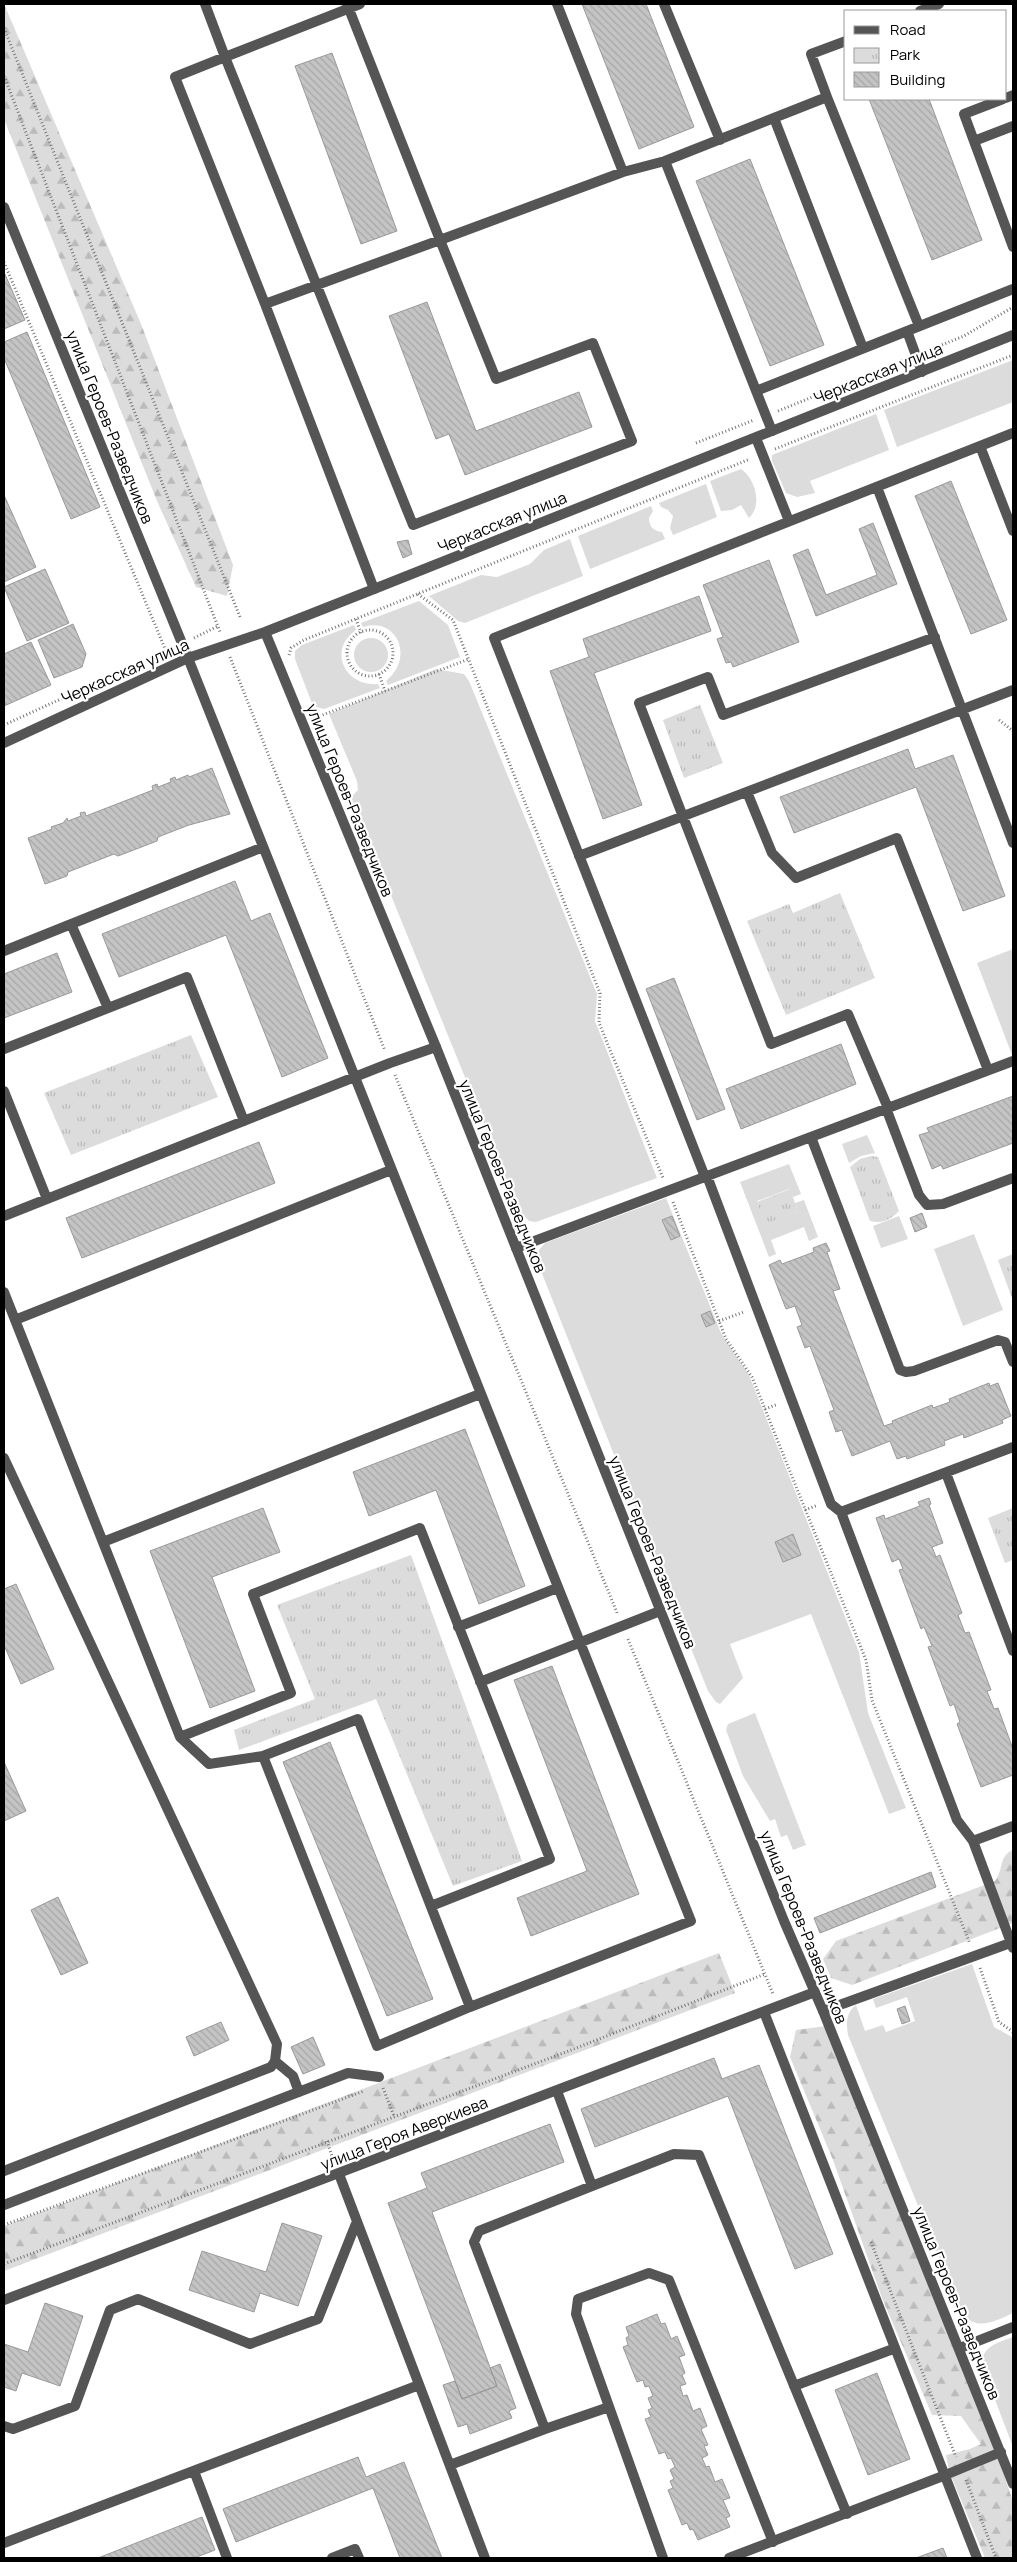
<svg xmlns="http://www.w3.org/2000/svg" width="1017" height="2562" font-family="Manrope,sans-serif">
<style>
.grass{fill:#dcdcdc}
.forest{fill:url(#forest-firs)}
.park{fill:url(#park-tufts)}
.building{fill:url(#building-back-hatch);stroke:#999}
.lines{fill:none;stroke-linecap:round;stroke-linejoin:round}
.path{stroke:#777;stroke-width:3;stroke-dasharray:1 2.5;stroke-linecap:butt}
.lane{stroke:#555;stroke-width:10}
.street{stroke:#555;stroke-width:10}
.labels{text-anchor:middle;stroke-width:4.5;stroke-linejoin:round;paint-order:stroke}
.street-label{font-size:16px;fill:#000;stroke:#fff}
</style>
<defs>
<pattern id="forest-firs" width="22" height="20" patternUnits="userSpaceOnUse" patternTransform="scale(1.25)"><rect width="22" height="20" fill="#dcdcdc"/><path d="M5 1l3.5 6h-7zM16 11l3.5 6h-7z" fill="#bbb"/></pattern>
<pattern id="park-tufts" width="24" height="20" patternUnits="userSpaceOnUse" patternTransform="scale(1.25)"><rect width="24" height="20" fill="#dcdcdc"/><path d="M3 7l-1-3M5 7V3M7 7l1-3M15 17l-1-3M17 17v-4M19 17l1-3" fill="none" stroke="#bbb"/></pattern>
<pattern id="building-back-hatch" width="6" height="6" patternUnits="userSpaceOnUse" patternTransform="scale(1.25)"><rect width="6" height="6" fill="#c4c4c4"/><path d="M-1 5l2 2M0 0l6 6M5-1l2 2" fill="none" stroke="#a7a7a7"/></pattern>
</defs>
<rect width="100%" height="100%" fill="#fff"/>
<path class="grass" d="M1013 360V402L897 447 884 410Z
M876 414 889 450 810 481 815 493 797 497 786 493 772 461V455Z
M741 469C755 478 763 505 749 518L741 505 732 510 721 511 710 481Z
M706 484 717 517 673 535 670 528 673 516 668 510 661 507 659 503Z
M651 506 653 511 649 518C649 526 653 531 662 532L665 539 590 569 578 536Z
M570 539 583 576 465 623 458 621 429 596 481 575 497 577 530 564 544 550Z
M419 601 448 625 460 657 388 685 386 681C415 658 397 616 363 627L361 623Z
M354 625 356 630C327 650 345 687 378 684L380 688 324 709 313 706 295 659V651L302 645Z
M354 655a17 17 0 1 1 34 0a17 17 0 1 1-34 0Z
M436 669 464 674 469 681 597 994 595 1021 657 1178 536 1222 529 1221 519 1210 351 797 358 790 357 781 329 714Z
M1013 949V1055H1012L977 963Z
M867 1135 875 1153 861 1156 849 1163 842 1144Z
M789 1164 801 1194 793 1197 789 1189 757 1201 765 1223 798 1211 795 1203 804 1200 818 1237 809 1241 804 1227 771 1240 776 1254 769 1257 740 1182Z
M666 1198 721 1333 749 1375 859 1652 868 1713 906 1808 889 1814 811 1614 730 1644 743 1678 720 1704 716 1702 708 1691 539 1266V1250L545 1243Z
M899 1216 908 1239 881 1248 873 1226Z
M974 1234 1003 1310 963 1326 934 1249Z
M755 1713 806 1845 793 1850 787 1835 781 1837 775 1819 770 1821 743 1776 726 1730 728 1724Z
M972 1964 994 2027 1012 2037 1013 2042V2313C995 2321 977 2332 962 2313L848 2035C846 2022 846 2013 856 2005L865 2031 883 2025 886 2032 915 2021 907 1997 876 2008 873 1999Z
M1013 2337V2447L981 2363C984 2345 998 2343 1013 2337Z"/>
<path class="forest" d="M4 4 141 324 233 565 227 596 196 587 157 501 4 119Z
M1013 1850V1923L852 1985 831 1978 823 1959 836 1941 995 1881C1004 1870 998 1856 1013 1850Z
M719 1953 735 1993 4 2271V2226Z
M826 2026 965 2356 1013 2502V2558H985L949 2471 946 2455 970 2449 981 2444 961 2416 932 2415 882 2298 833 2160 790 2057 796 2030Z"/>
<path class="park" d="M700 705 723 763 684 778 663 720Z
M840 893 875 978 786 1015 747 921 789 904 793 913Z
M191 1035 218 1097 71 1155 44 1093Z
M871 1156 878 1157 899 1211C890 1220 883 1224 870 1221L850 1167 860 1159Z
M790 1189 798 1211 765 1224 757 1202Z
M1013 1254V1301L998 1260Z
M1013 1508V1560L1005 1563 988 1518Z
M411 1555 522 1861 453 1886 376 1699 239 1750 234 1730 315 1699 277 1605Z"/>
<path class="building" d="M582 4H646L694 127 639 149Z
M332 53 397 231 361 244 295 66Z
M869 99H929L982 240 932 260Z
M750 159 824 345 770 366 696 181Z
M4 272 25 320 4 329Z
M427 302 476 431 579 392 592 427 465 475 449 434 436 439 389 316Z
M27 332 100 507 71 519 4 358V342Z
M951 481 1007 620 971 634 915 496Z
M4 495 36 567 4 582Z
M873 523 897 584 816 616 793 555 808 549 826 595 877 575 859 529Z
M408 540 412 554 403 558 397 542Z
M769 560 799 642 733 667 731 662 726 663 717 639 723 637 703 585Z
M45 569 69 623 27 641 4 587Z
M699 596 711 631 594 673 642 805 603 819 550 671 589 657 583 639Z
M73 624 86 654 82 667 54 678 38 640Z
M31 642 51 685 4 706V654Z
M908 749 915 769 953 755 1005 896 963 911 916 787 794 833 780 797Z
M212 768 230 814 189 825 158 837 157 841 118 856 114 854 68 872 67 876 45 884 28 838 52 829 51 827 63 823 67 818 68 821 81 816 80 813 85 812 86 816 153 790 152 786 157 784 158 787 171 782 170 779 175 777 176 780 188 775 189 777Z
M235 881 251 921 270 913 328 1058 282 1077 226 935 119 977 102 934Z
M57 953 72 992 4 1018V974Z
M674 978 725 1109 697 1120 646 989Z
M841 1044 856 1084 741 1129 726 1089Z
M1013 1096V1143L943 1169 941 1165 932 1169 919 1135 929 1132 927 1128Z
M259 1142 275 1183 82 1258 66 1218Z
M922 1213 927 1227 915 1232 910 1218Z
M672 1216 680 1236 671 1240 662 1220Z
M826 1243 830 1251 827 1252 840 1289 833 1291 884 1426 893 1423 892 1421 932 1405 933 1408 950 1402 949 1399 989 1383 990 1386 998 1383 1011 1416 1002 1420 1003 1423 964 1438 963 1434 944 1441 945 1445 907 1459 906 1456 897 1459 890 1441 852 1456 842 1430 836 1432 829 1412 834 1410 810 1346 805 1348 797 1327 802 1325 795 1306 786 1309 769 1265 780 1260 782 1264 814 1252 813 1248Z
M710 1311 715 1323 706 1327 701 1315Z
M465 1429 525 1586 479 1604 436 1490 369 1516 353 1472Z
M929 1498 931 1504 929 1505 943 1543 932 1547 936 1557 940 1555 962 1613 958 1615 965 1633 969 1632 991 1690 987 1691 994 1709 998 1708 1013 1749V1775L981 1787 957 1724 960 1722 954 1704 950 1706 928 1647 932 1646 924 1627 921 1629 899 1570 903 1569 899 1559 892 1562 876 1518 884 1515 885 1519 920 1506 918 1502Z
M263 1508 280 1552 212 1577 255 1691 210 1708 150 1551Z
M793 1534 801 1555 783 1562 775 1542Z
M16 1584 54 1669 21 1684 4 1645V1589Z
M552 1666 639 1894 531 1936 517 1898 587 1871 514 1680Z
M330 1742 433 1999 387 2016 283 1762Z
M4 1762 26 1811 4 1821Z
M931 1872 936 1887 820 1933 814 1918Z
M58 1897 88 1963 61 1975 31 1910Z
M905 2006 910 2021 902 2024 897 2009Z
M221 2022 229 2040 194 2056 186 2037Z
M313 2037 325 2065 303 2074 291 2047Z
M714 2058 722 2079 759 2065 833 2254 795 2269 728 2096 595 2147 581 2109Z
M550 2124 564 2162 432 2212 497 2386 462 2399 388 2203 427 2188 421 2173Z
M282 2223 322 2236 298 2306 260 2293 254 2312 189 2290 202 2251 266 2272Z
M45 2303 83 2316 60 2386 22 2373 16 2391 4 2387V2344L28 2352Z
M657 2314 661 2324 665 2323 671 2339 677 2336 685 2355 679 2357 685 2373 682 2375 686 2384 680 2386 683 2396 687 2395 693 2411 700 2408 707 2426 701 2429 708 2445 704 2446 708 2455 702 2458 706 2467 709 2466 715 2482 722 2479 730 2498 723 2500 730 2516 726 2518 730 2527 698 2540 693 2529 690 2530 687 2523 682 2525 668 2490 673 2488 670 2481 674 2479 670 2470 675 2467 671 2458 668 2459 665 2452 659 2454 645 2419 651 2417 648 2410 652 2408 648 2398 653 2396 649 2386 645 2387 643 2380 637 2382 623 2347 628 2345 626 2338 629 2336 626 2327Z
M500 2364 516 2408 509 2411 512 2418 470 2434 467 2424 458 2427 443 2385 455 2381 462 2399 497 2386 490 2368Z
M877 2373 910 2459 868 2475 835 2390Z
M358 2457 366 2477 404 2462 442 2558H400L373 2488 236 2542 223 2509Z
M202 2517 215 2550 194 2558H98Z
M943 2548 947 2558H916Z"/>
<g class="lines">
<path class="path" d="M4 28 240 617
M4 76 220 632
M4 262 166 651
M929 350 964 336 1013 307
M778 411 904 360
M696 443 754 420
M775 449 1013 355
M418 594 453 620 600 993 599 1023 663 1178
M356 619 361 633
M347 653a23 23 0 1 1 46 0a23 23 0 1 1-46 0Z
M194 638 218 626
M289 655 291 648 304 640 750 459
M230 657 385 1051
M379 674 385 691
M313 713 320 716 469 659
M999 720 1013 731
M4 725 74 693
M395 1075 618 1615
M673 1202 726 1339 752 1377 866 1660 872 1700 970 1944
M719 1321 744 1312
M765 1409 778 1404
M805 1510 818 1505
M628 1639 773 1994
M980 1968 999 2022 1013 2032
M383 2088 394 2116
M327 2141 334 2162
M4 2225 364 2091
M871 2242 956 2457
M4 2264 566 2052 765 1974
M966 2480 996 2558"/>
<path class="lane" d="M205 4 225 57 175 77 265 304 374 589
M360 4 225 57 413 525 632 441 593 343 496 379 440 240 623 172
M557 4 623 172 665 161 827 97 919 326
M664 4 720 140
M920 11 939 4
M827 97 811 54 846 41
M1006 98 1013 95
M1003 99 964 114 1013 247
M774 118 863 348
M974 141 1013 126
M665 161 772 431
M265 304 440 240 347 4
M907 331 922 372
M756 391 1013 289
M756 438 789 521
M980 446 1013 531
M877 487 1013 843
M188 658 691 1921 470 2007
M747 792 772 853 796 878 897 838 988 1070
M579 856 1013 690
M71 924 108 1008
M4 951 263 847
M4 1049 187 977 244 1121
M4 1091 47 1199
M886 1108 919 1195 927 1205 943 1204 1013 1178
M888 1108 848 1014 771 1044 639 703 708 677 723 715 935 637
M811 1137 900 1370 906 1372 914 1371 998 1340 1005 1342 1013 1362
M707 1176 831 1504 841 1512 1013 1447
M705 1177 494 638 1013 433
M4 1216 390 1063 436 1047
M516 1248 1013 1061
M4 1292 180 1737 209 1764 263 1756 358 1719 470 2007 377 2046 263 1756
M15 1320 391 1170
M4 1458 277 2044 275 2061 271 2067 4 2171
M946 1473 1013 1651
M841 1512 957 1820 973 1841 1013 1948
M103 1542 480 1394
M458 1627 557 1588
M480 1682 660 1611
M180 1737 291 1693 253 1594 420 1528 550 1859 431 1906
M823 2011 1013 1942
M764 2012 977 2558
M275 2061 293 2076 299 2092
M339 2174 485 2558
M592 2186 674 2154 699 2155 847 2514
M4 2205 348 2073 379 2077
M960 2348 1013 2327
M794 2386 893 2349
M4 2426 13 2429 75 2406 110 2310 138 2299 250 2344 318 2319 357 2221
M545 2429 609 2407
M450 2465 545 2429 474 2242 479 2231 592 2186 557 2091
M194 2471 227 2558
M943 2476 1001 2452
M4 2543 419 2385
M332 2558 355 2549 359 2558
M663 2558 576 2314 578 2299 649 2273 669 2280 773 2542"/>
<path class="street" d="M4 207 188 658
M265 632 436 1047 784 1921 823 2011 1013 2484
M4 743 188 658 265 632 374 589 1013 335
M973 1841 1013 1826
M4 2300 815 1992
M729 2558 943 2476"/>
</g>
<g class="labels">
<g class="street-label">
<text transform="translate(878 373) rotate(-22)" y="6">Черкасская улица</text>
<text transform="translate(110 427) rotate(68)" y="6">улица Героев-Разведчиков</text>
<text transform="translate(502 522) rotate(-22)" y="6">Черкасская улица</text>
<text transform="translate(125 671) rotate(-24)" y="6">Черкасская улица</text>
<text transform="translate(350 800) rotate(68)" y="6">улица Героев-Разведчиков</text>
<text transform="translate(503 1176) rotate(68)" y="6">улица Героев-Разведчиков</text>
<text transform="translate(653 1552) rotate(68)" y="6">улица Героев-Разведчиков</text>
<text transform="translate(804 1927) rotate(68)" y="6">улица Героев-Разведчиков</text>
<text transform="translate(404 2133) rotate(-21)" y="6">улица Героя Аверкиева</text>
<text transform="translate(957 2303) rotate(68)" y="6">улица Героев-Разведчиков</text>
</g>
</g>
<rect width="1017" height="2562" fill="none" stroke="#000000" stroke-width="10"/>
<rect x="844" y="10" width="162" height="90" fill="#ffffff" stroke="#999999"/>
<rect x="854" y="26" width="25" height="8" fill="#555555" stroke="#999999"/>
<text x="890" y="35" font-size="15" fill="#000000">Road</text>
<rect x="854" y="48" width="25" height="15" fill="url(#park-tufts)" stroke="#999999"/>
<text x="890" y="60" font-size="15" fill="#000000">Park</text>
<rect x="854" y="72" width="25" height="15" fill="url(#building-back-hatch)" stroke="#999999"/>
<text x="890" y="85" font-size="15" fill="#000000">Building</text>
</svg>
